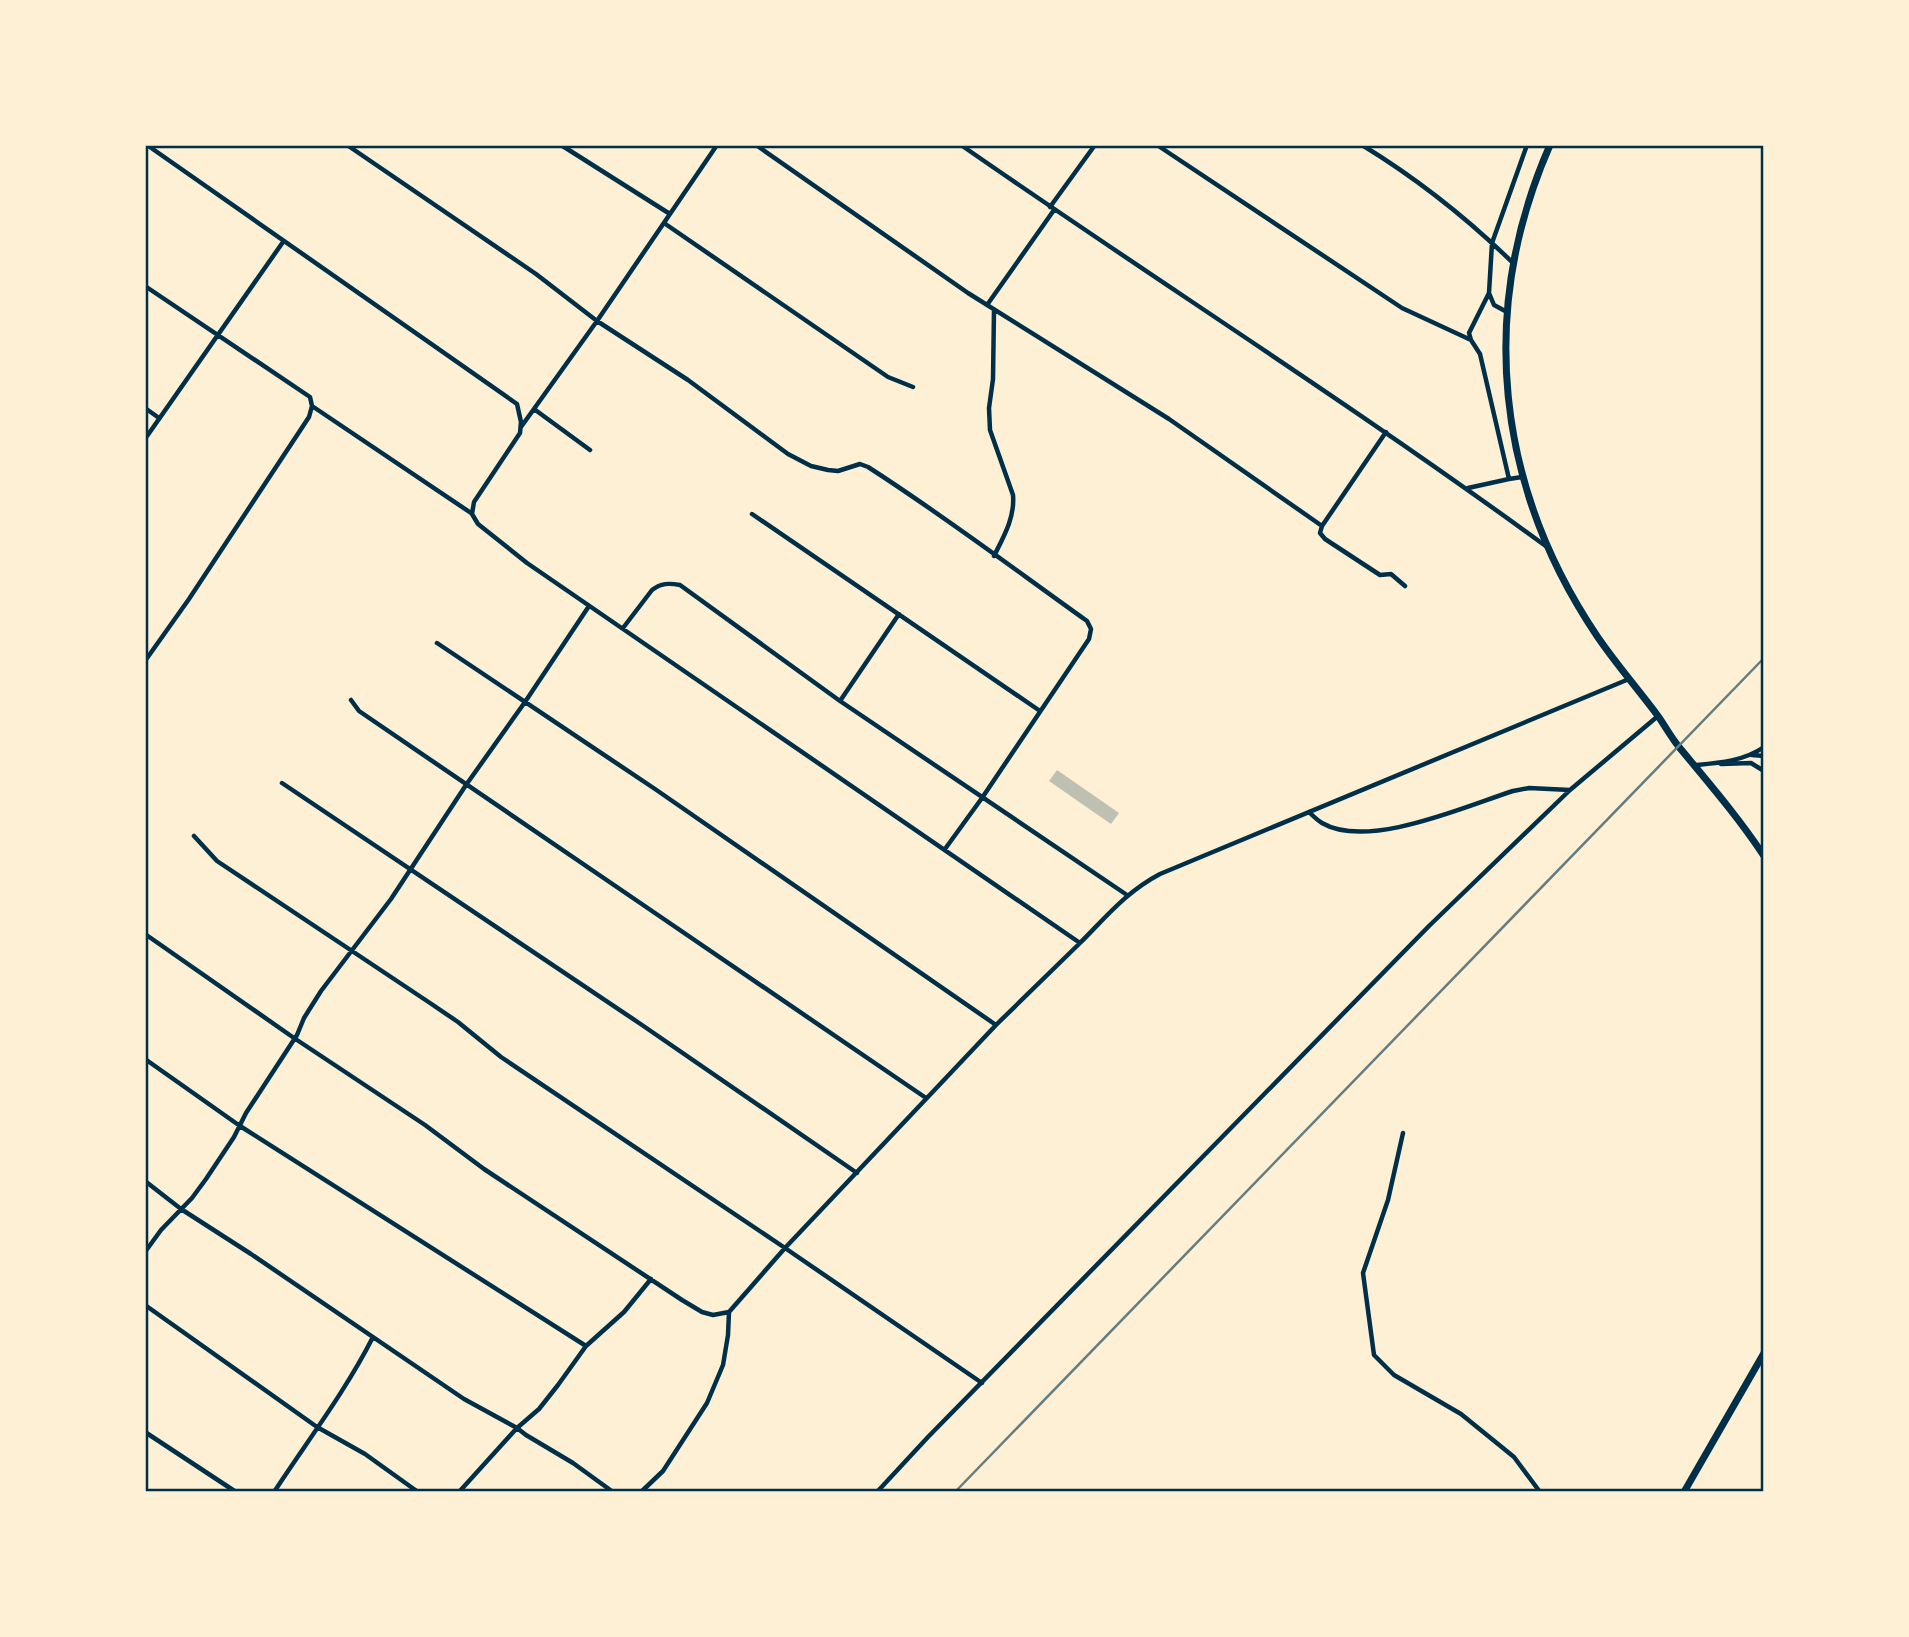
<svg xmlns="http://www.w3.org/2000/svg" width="1909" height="1637" font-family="'Fira Sans Condensed',sans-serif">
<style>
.building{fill:#bec0b2}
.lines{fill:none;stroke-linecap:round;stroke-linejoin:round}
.minor{stroke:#003049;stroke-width:4.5}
.trunk{stroke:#003049;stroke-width:7}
.rail{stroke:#657d81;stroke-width:2.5}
.neatline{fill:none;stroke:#003049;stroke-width:2.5}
</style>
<rect width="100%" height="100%" fill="#fdf0d5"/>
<path class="building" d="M1057 770 1119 813 1111 824 1049 781Z"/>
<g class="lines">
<path class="minor" d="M147 145 517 404 521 422 520 433 474 502 472 514 478 524 527 563 1080 943C1107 916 1126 892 1160 874L1629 679
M347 145 536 274 597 321 688 380 788 454 811 466 828 470 838 471 860 464 868 467C943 515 1014 569 1087 621L1091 629 1089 639 982 798 945 849
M561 145 670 214
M756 145 968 293 1169 419 1322 526
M961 145C1155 280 1356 407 1547 547
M1157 145 1402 308 1471 340
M1362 145C1416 178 1468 219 1513 263
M1050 207 1095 145
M664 223 888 377 913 387
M145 286 310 397 312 406 309 417 189 599 145 661
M1489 293 1469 333 1471 340 1480 354 1509 479
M987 305 1054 210
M994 310 993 379 989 408 990 430 1013 495C1015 517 1004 536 994 556
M1507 312 1494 305 1489 293 1492 243 1527 145
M312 406 471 513
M145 408 159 418
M534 409 590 450
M521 427 597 321 717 145
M1386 432 1322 526 1320 533 1325 539 1380 575 1391 574 1405 586
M145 439 283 242
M1468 488 1509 479 1522 477
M752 514 1040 711
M623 628 652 590C661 583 669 583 680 585L840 701 1127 895
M437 643 655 789 996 1025
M351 700 359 711C547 841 738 968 926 1098
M840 701 899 614
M1752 755 1764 756
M1721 764 1751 763 1764 771
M1696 765C1719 763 1744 761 1764 747
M282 783 642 1025 857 1173
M1309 812C1313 816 1317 820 1322 823 1368 850 1466 806 1513 791L1529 788 1570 790
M194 836 217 861 430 1003 458 1022 501 1057 785 1248 982 1383
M145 934 294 1038 425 1125 484 1169 682 1300 702 1312 713 1315 729 1312 785 1248 996 1025 1080 943
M145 1059 240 1126 586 1346
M1403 1133 1388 1200 1363 1273 1374 1355 1394 1375 1461 1414 1514 1457 1540 1492
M145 1181 181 1209 251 1254 464 1399 517 1428 526 1435 573 1463 613 1492
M145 1252 161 1230 192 1198 206 1179 234 1137 246 1113 297 1035 304 1018 321 991 391 899 466 785 525 702 589 606
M145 1305 317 1427 365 1454 418 1492
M145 1432 236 1492
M274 1492C308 1440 345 1392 373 1337
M459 1492 517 1428 539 1409 558 1385 586 1346 624 1312 651 1279
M641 1492 663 1471 707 1403 723 1365 728 1335 729 1312
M877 1492 928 1437 1429 926 1570 790 1658 716"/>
<path class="trunk" d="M1550 145C1477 311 1496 486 1597 636 1616 664 1638 689 1658 716 1665 726 1671 737 1679 747 1708 782 1739 818 1764 856
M1684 1492 1764 1353"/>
<path class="rail" d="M955 1492 1764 658"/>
</g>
<rect width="1909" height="1637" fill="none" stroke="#fdf0d5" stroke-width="294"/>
<rect x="147" y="147" width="1615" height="1343" class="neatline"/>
</svg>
